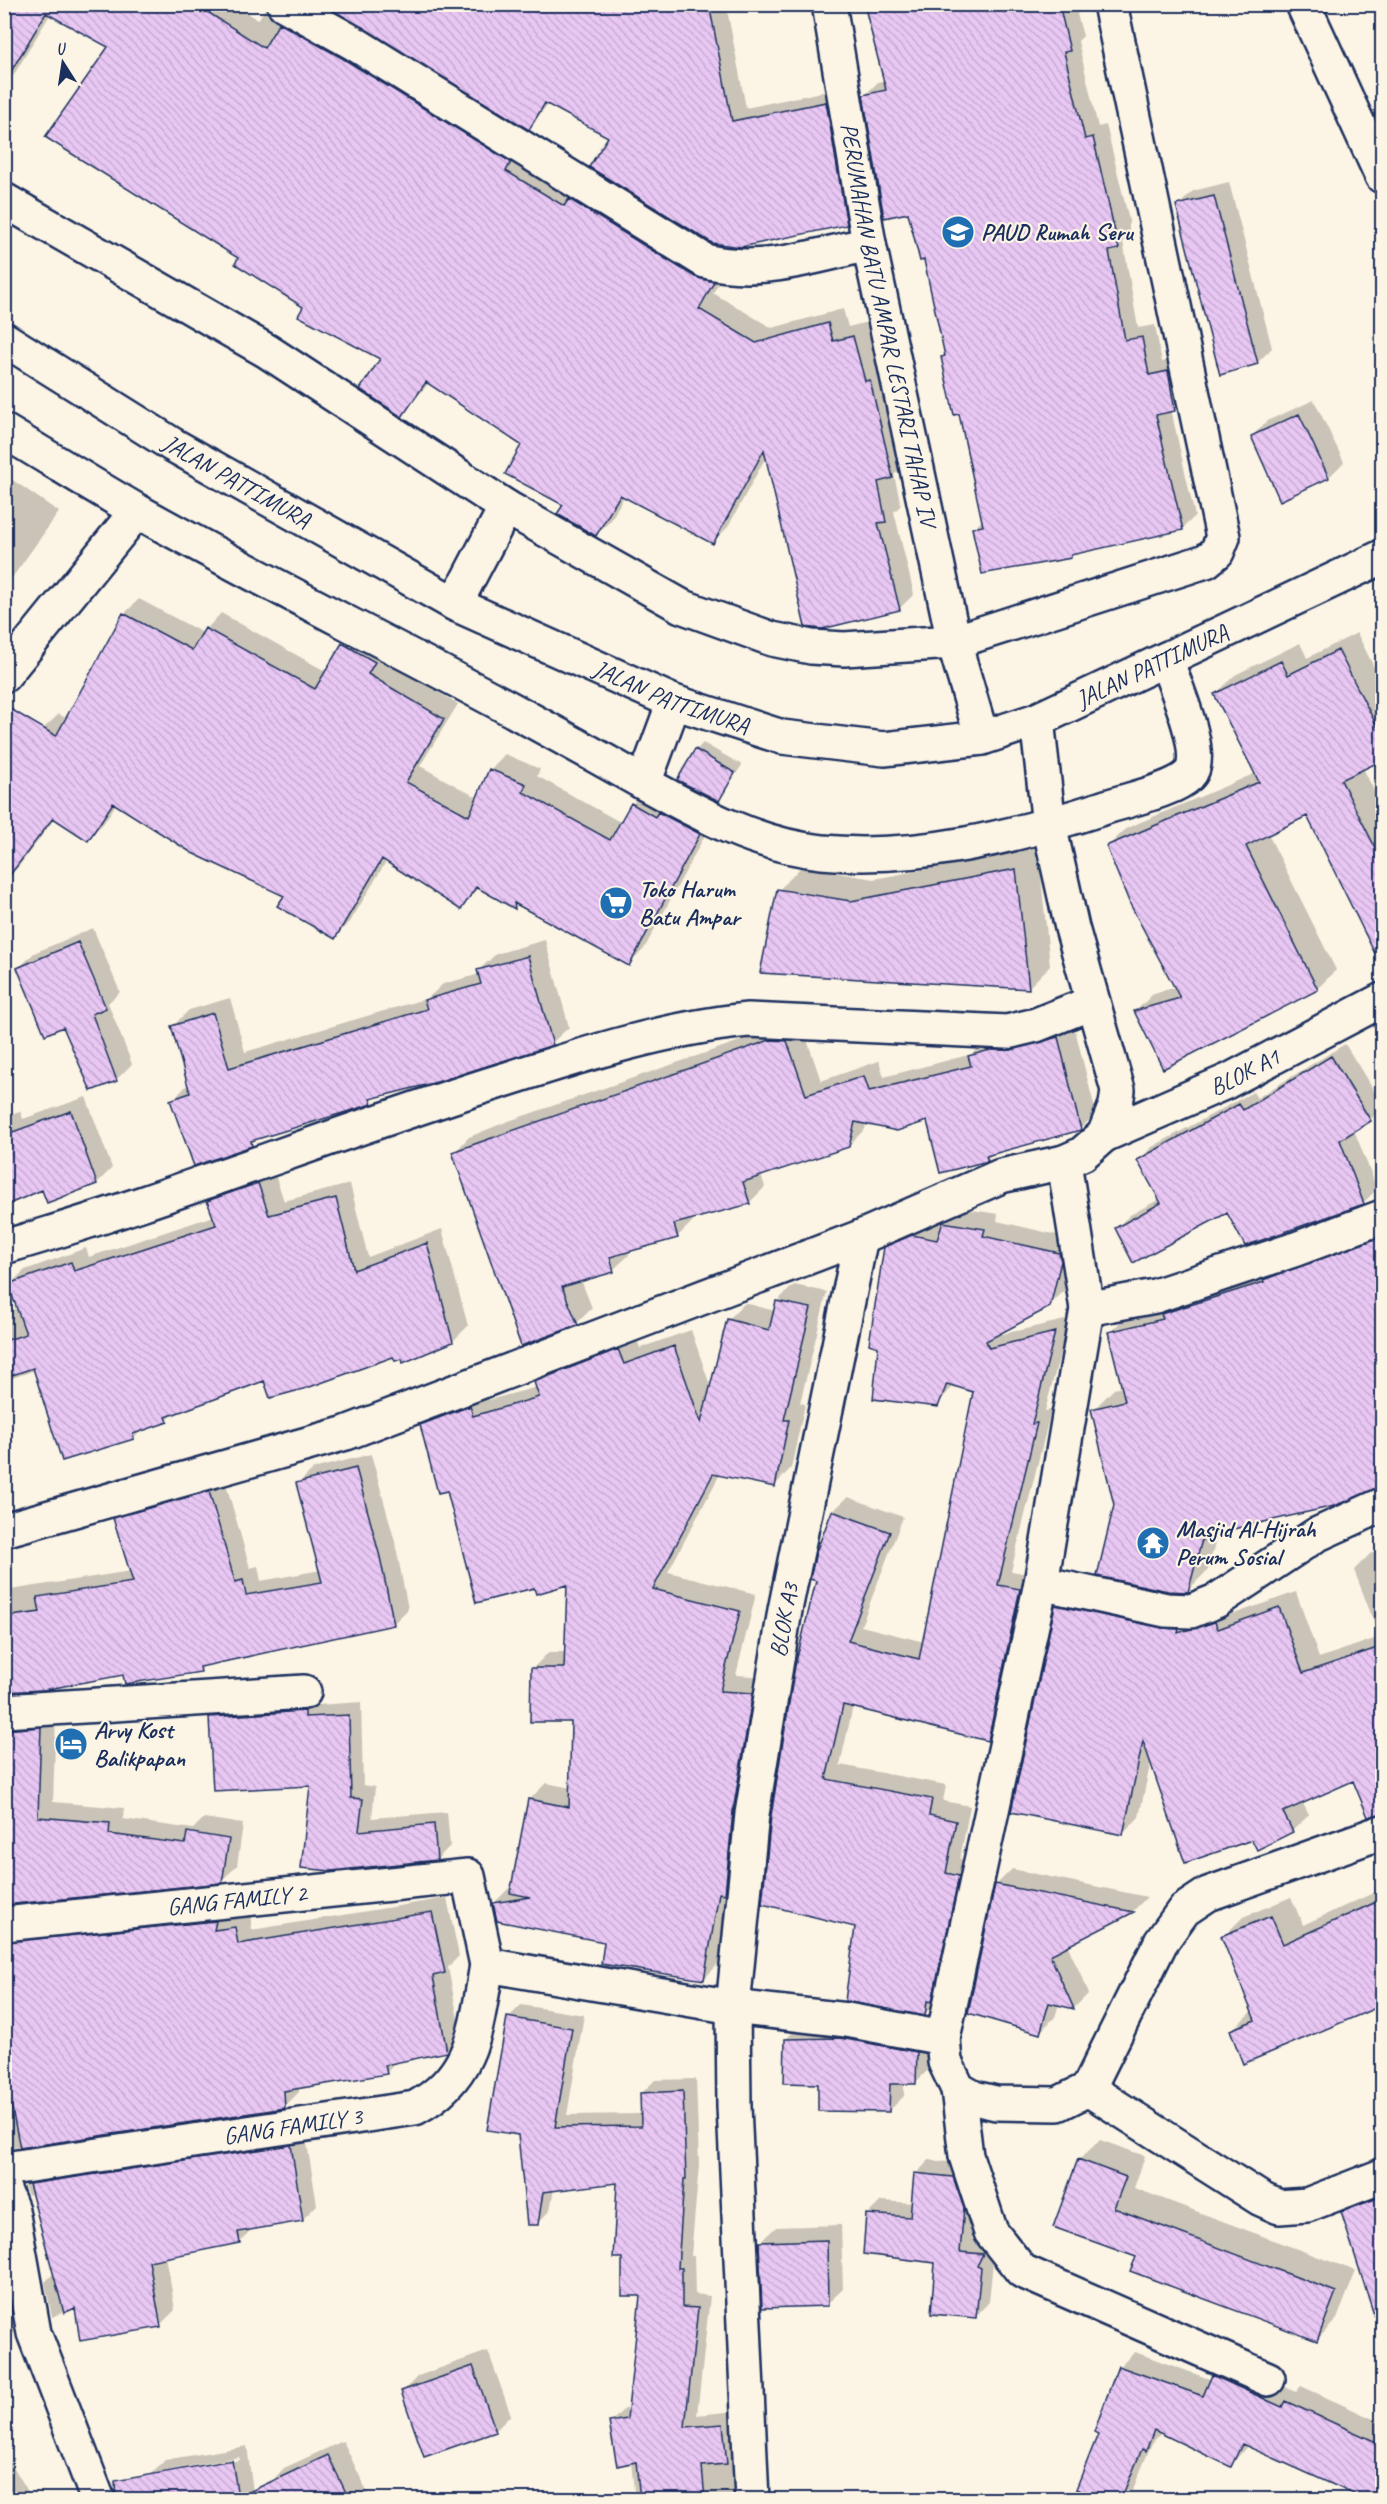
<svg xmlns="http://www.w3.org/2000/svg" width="1387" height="2504" font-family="Caveat,sans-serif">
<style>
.shadow{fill:#0003;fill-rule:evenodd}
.building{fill:url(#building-back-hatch);stroke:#1b2f5e;stroke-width:1.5}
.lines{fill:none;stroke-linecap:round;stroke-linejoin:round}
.minor-casing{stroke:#1b2f5e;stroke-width:38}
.minor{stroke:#fcf5e5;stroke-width:33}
.labels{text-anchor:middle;stroke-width:4.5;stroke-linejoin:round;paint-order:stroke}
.poi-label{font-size:24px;font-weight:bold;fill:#1b2f5e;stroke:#fcf5e5;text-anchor:start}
.street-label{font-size:24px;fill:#1b2f5e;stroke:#fcf5e5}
</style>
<defs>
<pattern id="building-back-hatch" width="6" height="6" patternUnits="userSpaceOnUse" patternTransform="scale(1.5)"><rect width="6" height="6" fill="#e8c7f3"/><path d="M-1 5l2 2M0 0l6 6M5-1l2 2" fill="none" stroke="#c6abd3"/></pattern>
</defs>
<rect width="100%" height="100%" fill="#fcf5e5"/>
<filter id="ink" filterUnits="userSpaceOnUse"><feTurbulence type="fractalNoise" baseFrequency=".0167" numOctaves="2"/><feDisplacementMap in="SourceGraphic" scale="12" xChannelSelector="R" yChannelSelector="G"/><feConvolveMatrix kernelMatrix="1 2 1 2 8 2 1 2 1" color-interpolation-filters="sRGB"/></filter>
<g filter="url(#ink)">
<path class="shadow" d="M4 4H233L258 20 268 4 728 267 713 293 772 328 843 309 848 327 868 322 907 462 894 475 901 505 894 512 914 594 899 609 767 455 728 527 713 542 624 496 611 520 596 535 565 504 523 445 429 383 402 415 382 359 240 258 110 47 51 13 4 91Z
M326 4H726L746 108 841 88 861 209 846 224 610 136 549 103 529 128Z
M866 4H1078L1080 11 1077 14 1083 36 1078 41 1098 127 1106 125 1129 220V235L1123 241 1138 328 1155 325 1162 362 1181 358 1188 396 1171 410 1195 516 1182 529 1074 553 1071 556 974 528 983 520 960 412 942 357 946 354 926 258 865 95 878 82 885 80Z
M1229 182 1272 348 1257 363 1178 206 1193 191Z
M1314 400 1344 462 1329 477 1281 499 1252 436 1267 421Z
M4 474 59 512 4 589Z
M139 599 203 633 221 613 327 672 343 644 358 629 382 659 458 704 420 766 478 798 490 770 505 754 540 769 537 776 620 822 632 804 648 789 714 818 644 949 629 964 518 904 515 907 479 888 461 908 387 860 350 922 334 937 286 895 116 804 103 824 87 839 55 818 19 866 4 881 43 729 59 714 67 719 124 614Z
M1357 633 1382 683V758L1363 768 1382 807V950L1308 814 1268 834 1336 970 1317 989 1136 1011 1154 993 1176 987 1108 846 1127 828 1256 773 1216 694 1235 675 1300 643 1307 658Z
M703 743 742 765 719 799 696 750Z
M1038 848 1050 966 1028 988 779 890 801 867 874 879Z
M93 928 120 992 108 1003 132 1064 117 1079 92 1090 63 1026 19 968 34 953Z
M545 940 569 1027 552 1043 378 1096 371 1102 258 1138 251 1144 172 1101 189 1083 172 1027 189 1010 230 998 245 1052 428 998 443 984 480 974 479 970 496 954Z
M1073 1022 1096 1113 1081 1128 994 1152 987 1160 928 1119 866 1123 865 1129 849 1145 761 1175 765 1187 749 1203 692 1218 693 1221 677 1237 628 1250 629 1255 613 1270 581 1280 592 1308 577 1323 454 1153 469 1137 506 1122 786 1025H802L821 1081 879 1061 884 1077 972 1054 986 1041Z
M1345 1044 1382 1104V1108L1370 1120 1354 1130 1377 1189 1364 1202 1245 1244 1227 1211 1116 1228 1130 1215 1160 1199 1139 1160 1152 1147 1253 1092 1257 1098Z
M86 1097 112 1168 97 1183 43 1188 4 1205V1117L20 1111 23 1119Z
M273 1169 284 1201 350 1184 368 1257 442 1229 468 1326 453 1341 403 1357 394 1355 265 1379 175 1412 167 1421 143 1429 134 1438 35 1370 4 1381V1312L18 1308 10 1284 25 1270 86 1248 89 1257 214 1216 209 1201 224 1187Z
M959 1208 998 1214 997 1221 1074 1239 1075 1246 1064 1291 1049 1306 1002 1331 1003 1334 1069 1319 1045 1411 1051 1410 1011 1571 1034 1575 1002 1724 987 1739 853 1706 840 1765 946 1785 943 1801 970 1806 960 1859 973 1861 939 1999 925 2014 857 1925 764 1902 818 1580 817 1552 833 1511 848 1497 903 1517 861 1626 924 1642 975 1391 954 1385 937 1405 886 1248 901 1233 928 1221 944 1224Z
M1382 1229V1485L1218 1531 1208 1570 1187 1591 1116 1505 1093 1410 1114 1389 1123 1387 1110 1333 1130 1312Z
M794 1285 827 1292 800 1403 805 1404 791 1468 775 1485 720 1474 668 1572 756 1594 736 1675 769 1677 720 1962 704 1979 606 1940 494 1903 511 1886 529 1800 546 1783 571 1788 573 1720 532 1669 549 1652H566L569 1583 535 1586 448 1489 421 1425 438 1409 487 1390 489 1400 537 1387 535 1382 552 1365 635 1334 640 1348 691 1330 711 1388 728 1320 745 1303 775 1311 777 1301Z
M371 1454 395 1542 408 1609 393 1624 207 1664 200 1670 124 1673 4 1691V1591L131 1571 115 1519 130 1504 224 1477 250 1568 258 1566 261 1581 321 1570 298 1484 313 1469Z
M1382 1549V1806L1354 1779 1302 1802 1309 1815 1292 1831 1253 1838 1151 1760 1139 1817 1123 1834 1057 1606 1073 1590 1231 1606 1234 1614 1296 1592 1319 1658 1380 1637 1354 1570 1370 1554Z
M318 1698V1705L361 1702 363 1785 375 1787 372 1818 447 1812 450 1846 437 1859 331 1870 311 1784 211 1717 224 1704Z
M4 1707 56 1713 53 1802 124 1808 123 1819 193 1829 204 1818 243 1824 237 1866 221 1881 4 1904Z
M1012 1869 1147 1897 1133 1911 1067 1944 1089 1993 1074 2008 1059 2004 1055 2017 1040 2032 997 1884Z
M1382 1889V2012L1379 2005 1232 2030 1253 2010 1223 1937 1243 1917 1291 1897 1303 1925Z
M447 1898 459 1956 448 1967 461 2035 446 2050 398 2060 386 2073 299 2087V2092L284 2107 4 2149V2104L12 2102 4 2062V1921L250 1913 252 1930Z
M521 2005 584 2015 567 2115 642 2114V2093L655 2080 696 2079 699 2165 691 2256H694L695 2294 710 2296 697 2415 736 2411 745 2500H635L631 2462 611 2422 624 2409 629 2408 642 2294 624 2257 618 2181 554 2189 550 2210 537 2224 508 2018Z
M801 2024 931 2037V2067L916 2082H904V2096L889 2111 820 2082 786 2039Z
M305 2131 317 2205 302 2220 253 2228 240 2241 166 2256 175 2310 160 2325 76 2306 52 2317 45 2282 54 2273 33 2193 28 2195 24 2186 39 2171Z
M1100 2140 1145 2156 1134 2188 1356 2271 1337 2319 1317 2340 1138 2256 1079 2160Z
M929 2160 966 2164 976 2194 972 2239 995 2241 989 2302 976 2316 937 2261 867 2215 881 2201 913 2203 916 2174Z
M1382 2188V2251L1343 2212 1358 2197Z
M841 2225 843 2289 827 2304 760 2242 776 2227Z
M24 2281 30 2316 14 2333 4 2337V2290Z
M488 2351 511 2415 496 2430 425 2455 403 2391 418 2376Z
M1135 2352 1212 2380 1229 2361 1296 2392 1301 2386 1382 2423V2500H1348L1352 2492 1248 2445 1231 2465 1162 2432 1152 2443 1133 2489 1123 2500H1106L1078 2488 1100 2433 1119 2367Z
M343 2441 371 2500H277L269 2484 284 2468Z
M247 2446 254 2500H154L150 2476 165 2460ZM239 2457 240 2460 165 2474V2471Z
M4 2451 33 2500H4Z"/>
<path class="building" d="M4 4H195L264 48 279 23 342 58 511 162 506 171 564 206 569 199 695 277 714 282 699 309 756 343 828 323 833 341 853 336 865 381 870 380 893 478 878 482 886 522 878 523 900 610 822 629 805 627 764 450 713 544 620 495 596 536 557 514 563 505 505 474 521 445 426 382 402 417 360 389 380 359 298 316 303 307 235 264 238 258 45 137 108 47 46 13 4 83Z
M323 4H709L732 121 826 102 847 225 741 247 712 243 589 167 608 137 545 103 529 130Z
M864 4H1059L1070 51 1064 52 1085 139 1093 137 1119 249 1109 251 1125 340 1142 337 1149 375 1168 371 1175 411 1156 415 1183 530 1071 555V558L982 574 972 528 983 526 959 414 954 415 941 357 945 356 924 260 920 261 908 213 884 218 863 95 886 90Z
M1214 196 1258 364 1220 375 1176 205Z
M1299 414 1329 478 1280 501 1251 436Z
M123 613 192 650 205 628 315 689 342 643 375 662 368 674 444 719 406 782 469 816 489 769 526 784 523 792 610 840 631 803 655 817 658 812 700 834 629 966 514 903 515 909 476 887 461 910 382 859 335 939 277 906 284 896 192 853 113 803 88 841 53 818 4 883V705L56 736Z
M1338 650 1383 738V760L1341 780 1383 863V970L1307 816 1246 846 1318 990 1163 1069 1134 1011 1180 998 1130 904 1106 846 1259 782 1214 694 1281 661 1288 675Z
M695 749 735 773 719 801 677 780Z
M1016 869 1029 989 760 973 777 889 851 901Z
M78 942 106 1008 92 1014 117 1081 91 1091 63 1027 45 1035 17 968Z
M528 956 553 1045 437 1082 370 1099 372 1104 251 1141 252 1146 194 1166 170 1100 190 1093 171 1026 213 1013 229 1068 427 1009 424 1000 481 984 477 970Z
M1058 1037 1081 1130 986 1156 988 1161 940 1173 927 1121 897 1131 855 1122 849 1147 743 1182 750 1204 674 1224 678 1238 610 1257 614 1272 562 1287 578 1325 521 1346 452 1152 770 1040 787 1041 806 1095 864 1076 869 1091 971 1066 968 1056 990 1050H1011Z
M1331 1056 1371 1121 1340 1140 1364 1204 1245 1246 1227 1213 1133 1263 1115 1228 1161 1203 1137 1160 1239 1104 1243 1110Z
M71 1111 97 1184 47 1203 42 1190 4 1206V1135Z
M258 1183 269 1215 336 1198 354 1270 427 1243 453 1342 403 1363 402 1359 395 1361 393 1357 307 1388 270 1398 264 1381 166 1417 168 1422 133 1434 134 1439 62 1461 33 1368 4 1378V1341L26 1334 8 1284 71 1262 74 1271 216 1225 207 1201Z
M943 1222 985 1229 983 1236 1059 1253 1061 1261 1050 1307 986 1341 989 1348 1055 1332 1032 1424 1037 1423 998 1585 1020 1589 988 1741 843 1705 826 1779 932 1799 929 1815 956 1821 946 1873 959 1876 932 2002 927 2001 925 2016 845 2001 855 1927 762 1904 771 1816 795 1666 816 1581 810 1579 816 1552 832 1511 890 1532 848 1641 919 1659 973 1392 947 1384 938 1407 873 1399 878 1347 869 1344 884 1247 912 1235 937 1240Z
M1378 1238 1383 1250V1486L1334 1506 1203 1536 1188 1592 1168 1591 1097 1576 1114 1505 1091 1409 1125 1401 1108 1332 1163 1319 1161 1314 1264 1282 1263 1280Z
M776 1301 811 1308 784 1420H789L775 1487 713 1474 653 1589 740 1611 720 1691 753 1693 733 1811 725 1894 719 1893 704 1980 601 1964 604 1942 497 1921 493 1903 530 1897 510 1893 528 1799 569 1807 571 1722H530L531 1668H564L567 1585 536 1594 534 1588 476 1603 447 1491 438 1493 420 1425 470 1406 473 1416 539 1397 534 1382 618 1349 624 1364 674 1346 701 1423 727 1319 769 1330Z
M356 1468 380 1557 394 1625 200 1667 201 1672 125 1684 123 1675 43 1690 4 1692V1617L40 1612 37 1597 133 1582 113 1518 209 1491 235 1582 243 1580 246 1595 322 1582 296 1483Z
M1055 1605 1162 1628 1179 1629 1178 1633 1215 1622 1218 1629 1279 1607 1303 1673 1383 1646V1814L1368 1817 1353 1781 1283 1812 1293 1832 1257 1850 1252 1840 1185 1863 1143 1741 1123 1835 1011 1812Z
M305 1711V1717L349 1715 351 1798 363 1799 359 1831 434 1824 437 1860 331 1871 301 1868 310 1786 213 1791 209 1717Z
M41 1727 38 1817 110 1823 109 1834 185 1844 187 1832 229 1839 222 1883 4 1905V1730Z
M995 1884 1134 1912 1050 1955 1074 2009 1049 2003 1040 2034 968 2013Z
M1383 1899V2005L1243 2064 1230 2030 1255 2020 1221 1936 1271 1916 1283 1944Z
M432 1912 445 1973 433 1976 447 2052 385 2065 387 2074 284 2091 285 2108 20 2148 4 2070V1942L216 1921 214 1930 235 1927 238 1944Z
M507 2017 572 2028 555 2127 641 2126 640 2093 683 2091 686 2179H684L678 2268H682V2307L698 2308 685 2427 723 2424 727 2464 702 2466 705 2499H640L636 2462 617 2466 609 2422 627 2419 640 2296H622V2258H613L617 2183 543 2192 538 2225H527L518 2135 487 2130Z
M840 2038 917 2052 916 2084H890L889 2112 818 2111V2084L784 2083 785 2039Z
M291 2145 303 2221 238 2232 240 2243 149 2261 161 2327 80 2341 75 2308 64 2313 29 2184Z
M1078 2159 1126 2177 1114 2208 1336 2292 1317 2341 1130 2271 1136 2257 1053 2227Z
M914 2173 953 2177 964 2208 960 2252 983 2254 977 2266 981 2268 976 2318 931 2314 935 2263 863 2254 866 2214 910 2217Z
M1383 2196V2317L1375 2318 1341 2212Z
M827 2240 828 2306 762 2308 759 2242Z
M473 2366 496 2432 424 2457 401 2391Z
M1118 2366 1203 2396 1212 2375 1282 2407 1285 2401 1383 2445V2499H1365L1242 2444 1231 2467 1154 2430 1146 2451 1142 2449 1121 2499H1102L1076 2489 1098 2434 1094 2432Z
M328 2455 349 2499H116L115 2481 232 2460 238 2497Z"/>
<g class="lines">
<g class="minor-casing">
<g id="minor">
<path d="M284 4 352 42 705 261C761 275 814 256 869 244"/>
<path id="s1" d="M829 4 869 244 954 642 982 738"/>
<path d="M1303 4 1382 176"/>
<path d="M4 200 267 351 506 507 455 604"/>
<path id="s2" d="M4 339 173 445 455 604 674 702 782 737 884 749 982 738 1037 720 1382 557"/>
<path d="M4 431C49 458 94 486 139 512 264 582 393 645 518 713 560 736 602 759 644 783 700 814 756 845 822 852 917 861 1013 837 1103 808 1126 800 1173 791 1189 775 1208 757 1173 682 1166 659"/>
<path d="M506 507 681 606 772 639 811 647 844 649 954 642 1206 561 1217 552 1223 537 1110 4"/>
<path d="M4 675 137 511"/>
<path d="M644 783 674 702"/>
<path id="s3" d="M1104 1135 1228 1081 1382 1000"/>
<path d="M4 1247C174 1198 338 1131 507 1079 585 1054 666 1028 748 1020L1007 1032 1036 1025 1091 1003"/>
<path d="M1087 1309 1155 1296 1296 1249 1382 1217"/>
<path d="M4 1530 346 1433 861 1237 1001 1176 1064 1162 1082 1154 1104 1135 1116 1105 1118 1090 1072 928 1049 825 1037 720"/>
<path d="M1041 1583 1166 1610 1191 1611 1216 1601 1316 1535 1382 1505"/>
<path d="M4 1711 304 1692"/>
<path id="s4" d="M4 1924 468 1876 487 1965 733 2007 847 2020 943 2038 1041 1583 1087 1309 1064 1162"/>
<path d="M943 2038 945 2062 958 2089 974 2098 996 2103 1058 2104 1088 2089 1161 1942 1184 1910 1208 1894 1382 1832"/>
<path d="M958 2089 966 2156 991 2232 1022 2271 1268 2379"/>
<path d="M1088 2089 1261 2199 1279 2207 1307 2205 1382 2176"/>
<path id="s5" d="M4 2169 415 2108C475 2076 476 2026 487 1965"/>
<path d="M4 2190 12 2210 34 2333 98 2500"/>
<path id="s6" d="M752 2500 734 2106 733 2007 752 1814 785 1610 861 1237"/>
</g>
</g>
<use href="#minor" class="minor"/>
</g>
</g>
<defs>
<g id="school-disc" transform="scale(1.725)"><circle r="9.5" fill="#1f6fb2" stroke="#fcf5e5"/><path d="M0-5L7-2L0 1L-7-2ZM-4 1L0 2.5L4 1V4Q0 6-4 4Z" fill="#fff"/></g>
<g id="supermarket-disc" transform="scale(1.725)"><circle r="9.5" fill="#1f6fb2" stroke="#fcf5e5"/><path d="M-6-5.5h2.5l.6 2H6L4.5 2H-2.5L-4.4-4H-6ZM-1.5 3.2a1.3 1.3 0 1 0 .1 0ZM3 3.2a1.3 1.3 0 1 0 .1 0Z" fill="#fff"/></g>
<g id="temple-disc" transform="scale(1.725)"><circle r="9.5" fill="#1f6fb2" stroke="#fcf5e5"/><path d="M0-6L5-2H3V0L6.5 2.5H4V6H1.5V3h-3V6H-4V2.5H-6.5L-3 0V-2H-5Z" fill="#fff"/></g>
<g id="hotel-disc" transform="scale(1.725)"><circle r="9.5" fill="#1f6fb2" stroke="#fcf5e5"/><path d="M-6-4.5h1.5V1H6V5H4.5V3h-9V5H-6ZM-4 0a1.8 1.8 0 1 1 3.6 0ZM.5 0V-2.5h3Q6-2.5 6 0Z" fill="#fff"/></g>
</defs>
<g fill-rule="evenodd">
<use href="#school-disc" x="958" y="232"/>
<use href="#supermarket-disc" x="616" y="903"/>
<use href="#temple-disc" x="1153" y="1543"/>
<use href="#hotel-disc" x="71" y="1744"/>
</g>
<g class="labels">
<g class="poi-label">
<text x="981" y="240">PAUD Rumah Seru</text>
<text x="639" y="897">Toko Harum<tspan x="639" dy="28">Batu Ampar</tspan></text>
<text x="1176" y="1537">Masjid Al-Hijrah<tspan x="1176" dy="28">Perum Sosial</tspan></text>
<text x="94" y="1738">Arvy Kost<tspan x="94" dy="28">Balikpapan</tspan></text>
</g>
<g class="street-label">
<text dy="8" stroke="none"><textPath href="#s1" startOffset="326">PERUMAHAN BATU AMPAR LESTARI TAHAP IV</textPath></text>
<text dy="8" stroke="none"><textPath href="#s2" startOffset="273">JALAN PATTIMURA</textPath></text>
<text dy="8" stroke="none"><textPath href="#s2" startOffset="1263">JALAN PATTIMURA</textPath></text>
<text dy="8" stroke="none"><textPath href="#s2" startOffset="759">JALAN PATTIMURA</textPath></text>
<text dy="8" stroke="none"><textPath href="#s3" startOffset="154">BLOK A1</textPath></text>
<text dy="8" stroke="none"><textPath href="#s6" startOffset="884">BLOK A3</textPath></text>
<text dy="8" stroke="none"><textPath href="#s4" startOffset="234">GANG FAMILY 2</textPath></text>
<text dy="8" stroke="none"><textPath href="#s5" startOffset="292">GANG FAMILY 3</textPath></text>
</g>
</g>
<rect width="1387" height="2504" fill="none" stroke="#fcf5e5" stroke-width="24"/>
<rect x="12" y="12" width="1363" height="2480" fill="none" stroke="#1b2f5e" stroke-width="2" filter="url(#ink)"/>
<g transform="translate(63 63) rotate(348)" stroke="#fcf5e5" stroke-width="4.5" paint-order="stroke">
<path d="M0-4.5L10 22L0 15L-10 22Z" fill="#1b2f5e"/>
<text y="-9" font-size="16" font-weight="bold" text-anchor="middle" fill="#1b2f5e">U</text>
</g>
</svg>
